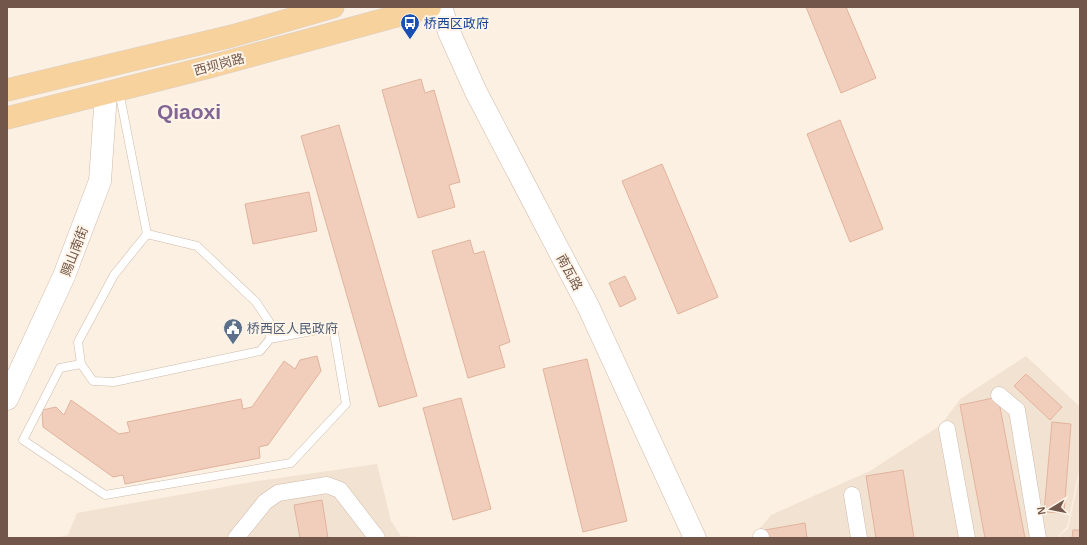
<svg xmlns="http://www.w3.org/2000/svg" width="1087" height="545" font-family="Arial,'Noto Sans SC',sans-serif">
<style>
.residential{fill:#f2e2d1}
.building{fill:#f0cebb;stroke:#e2b39c}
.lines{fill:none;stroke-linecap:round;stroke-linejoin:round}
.lane-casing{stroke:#cebaac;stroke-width:9}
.street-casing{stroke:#cebaac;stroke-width:17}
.secondary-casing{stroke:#d1b9aa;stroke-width:23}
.primary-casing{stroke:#d8d0cc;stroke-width:23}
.lane{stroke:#fff;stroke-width:8}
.street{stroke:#fff;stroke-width:16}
.secondary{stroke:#fff;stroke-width:22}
.primary{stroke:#f8d29d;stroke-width:22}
.labels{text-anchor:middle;stroke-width:4;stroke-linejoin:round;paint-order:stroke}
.transit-label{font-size:13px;fill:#164399;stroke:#fef5e8;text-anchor:start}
.street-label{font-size:13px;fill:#72564a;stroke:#fef5e8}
.service-label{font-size:13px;fill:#4e5e75;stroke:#fef5e8;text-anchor:start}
.town-label{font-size:21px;font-weight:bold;fill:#836595;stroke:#fef5e8}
</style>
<rect width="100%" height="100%" fill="#fbf0e2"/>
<path class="residential" d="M1026 356 1080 407V466L1067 527 1059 535V538H752L771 515 870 471 941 425 960 399Z
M377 464 391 521 401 536 439 538H54L68 535 77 513 258 481Z
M1080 473V538H1060V535L1068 529Z"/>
<path class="building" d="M806 7H846L876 78 841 93Z
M421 79 425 93 434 90 460 182 449 185 455 207 418 218 382 90Z
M840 120 883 229 850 242 807 134Z
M339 125 417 396 379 407 301 136Z
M662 164 718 297 678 314 622 181Z
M309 192 317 231 253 244 245 204Z
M470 240 474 254 484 251 510 342 499 346 505 367 468 378 432 251Z
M625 276 636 299 620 307 609 283Z
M317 356 321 371 268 445 259 447 260 458 125 484 123 475 113 477 43 427 42 410 56 407 64 415 71 400 119 434 130 432 127 422 241 399 243 409 252 407 284 361 295 369 300 360Z
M587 359 627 521 583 532 543 369Z
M1026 374 1062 407 1050 420 1014 386Z
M998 397 1025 538H985L960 405Z
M461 398 491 509 453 520 423 408Z
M1052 422 1071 424 1064 513 1044 512Z
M903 470 914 538H876L866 476Z
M322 500 328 538H300L294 505Z
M805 523 807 538H766L765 530Z
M1073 530H1080V538H1072Z"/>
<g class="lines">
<g class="lane-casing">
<path id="lane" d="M119 91 147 234 114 275 78 342 81 364 93 381 114 382 260 351 270 339V323L256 302 197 246 147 234
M81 364 60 368 23 440 105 495 291 463 346 404 333 327 270 339"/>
</g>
<g class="street-casing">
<path id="street" d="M999 395 1017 410 1038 538
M947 429 967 538
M852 495 859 538
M761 537V538
M236 538 265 502 278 493 327 485 340 490 377 538"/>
</g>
<g class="secondary-casing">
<path id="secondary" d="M441 7 449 32 476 92 588 306 695 538
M7 399 64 276 100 181 106 93"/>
</g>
<g class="primary-casing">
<path id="primary" d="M7 90 232 36 333 7
M7 118 209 67 430 7"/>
</g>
<use href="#lane" class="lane"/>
<use href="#street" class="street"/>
<use href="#secondary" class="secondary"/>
<use href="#primary" class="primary"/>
</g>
<defs>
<g id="bus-pin" transform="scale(1)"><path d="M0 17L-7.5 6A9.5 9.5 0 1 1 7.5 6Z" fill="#1a4fb4" stroke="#fef5e8"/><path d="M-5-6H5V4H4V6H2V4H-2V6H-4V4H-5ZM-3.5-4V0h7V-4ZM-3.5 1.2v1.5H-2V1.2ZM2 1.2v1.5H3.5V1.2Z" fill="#fff"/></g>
<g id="civic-pin" transform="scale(1)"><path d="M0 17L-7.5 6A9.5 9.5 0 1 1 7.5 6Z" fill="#5c6f8a" stroke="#fef5e8"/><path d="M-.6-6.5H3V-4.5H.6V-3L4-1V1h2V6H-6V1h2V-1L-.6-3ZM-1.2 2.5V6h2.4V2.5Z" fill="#fff"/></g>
</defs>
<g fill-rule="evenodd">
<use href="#bus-pin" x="410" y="23"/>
<use href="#civic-pin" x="233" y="328"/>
</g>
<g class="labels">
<g class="transit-label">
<text x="424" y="28">桥西区政府</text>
</g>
<g class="street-label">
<text transform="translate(219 64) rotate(-15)" y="5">西坝岗路</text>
<text transform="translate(74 251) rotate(-69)" y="5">赐山南街</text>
<text transform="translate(570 272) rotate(62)" y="5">南瓦路</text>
</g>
<g class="service-label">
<text x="247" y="333">桥西区人民政府</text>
</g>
<g class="town-label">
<text x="189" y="119">Qiaoxi</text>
</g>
</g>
<rect width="1087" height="545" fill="none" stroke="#72564a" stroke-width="16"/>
<g transform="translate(1051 509) rotate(260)" stroke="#fef5e8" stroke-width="3" paint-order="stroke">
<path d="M0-3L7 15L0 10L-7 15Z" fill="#72564a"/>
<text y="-6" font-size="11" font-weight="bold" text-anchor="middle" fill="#72564a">N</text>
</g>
</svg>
